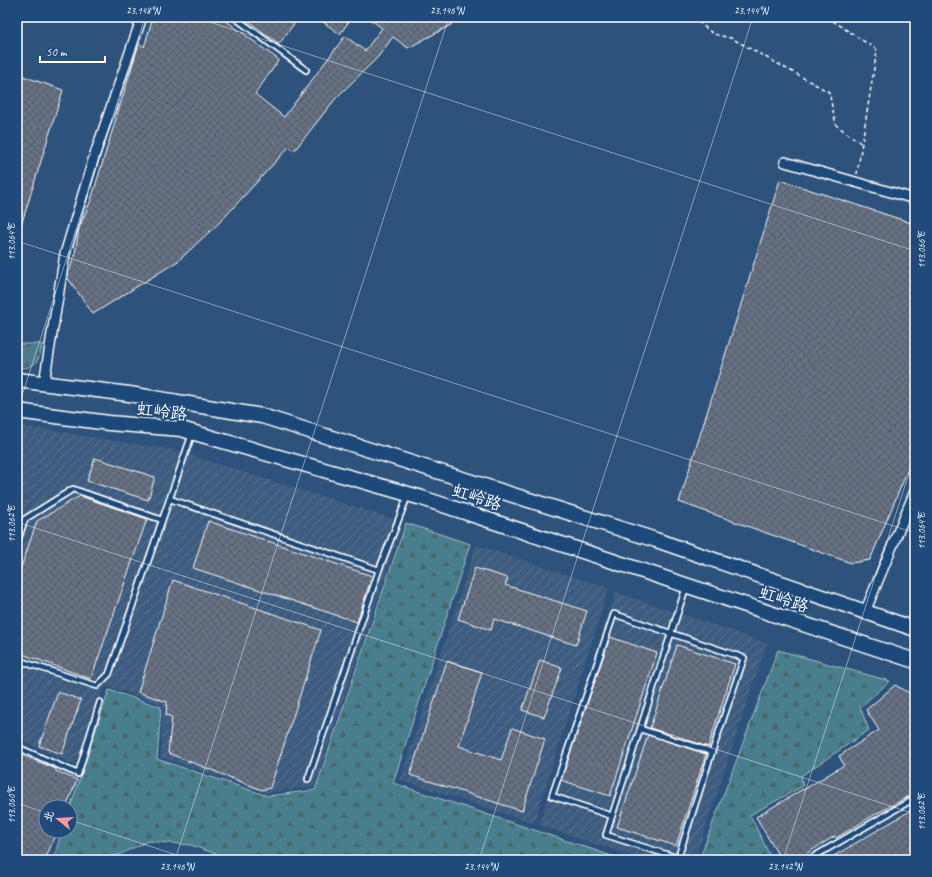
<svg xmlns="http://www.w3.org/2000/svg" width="932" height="877" font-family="Caveat,'LXGW WenKai TC',sans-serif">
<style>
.industrial{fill:url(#industrial-furrows)}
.forest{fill:url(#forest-firs);stroke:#a4bec6}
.building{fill:url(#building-cross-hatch);stroke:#fff}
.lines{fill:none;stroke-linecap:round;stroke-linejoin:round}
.service-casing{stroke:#fff;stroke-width:8}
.minor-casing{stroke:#fff;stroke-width:12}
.primary-casing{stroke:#fff;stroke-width:17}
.path{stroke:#fff;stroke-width:1.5;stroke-dasharray:4 3;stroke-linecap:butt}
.service{stroke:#1f4a7a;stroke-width:4.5}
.minor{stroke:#1f4a7a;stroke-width:9}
.primary{stroke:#1f4a7a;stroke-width:14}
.ticks{fill:none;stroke:#fff;stroke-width:1;stroke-opacity:0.45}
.labels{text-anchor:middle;stroke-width:4;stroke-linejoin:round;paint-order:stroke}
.street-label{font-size:17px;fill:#fff;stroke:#1f4a7a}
.neatline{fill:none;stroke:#fff;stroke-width:1.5}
.ticks-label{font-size:10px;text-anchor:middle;fill:#fff}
</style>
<defs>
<pattern id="industrial-furrows" width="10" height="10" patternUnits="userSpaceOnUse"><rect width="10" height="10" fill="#3e5b7f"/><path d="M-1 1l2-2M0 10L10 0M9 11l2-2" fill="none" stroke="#5b7492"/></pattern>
<pattern id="forest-firs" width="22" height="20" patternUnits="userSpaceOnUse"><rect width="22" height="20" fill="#497e8c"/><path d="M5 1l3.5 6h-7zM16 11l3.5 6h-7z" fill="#4a656c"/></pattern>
<pattern id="building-cross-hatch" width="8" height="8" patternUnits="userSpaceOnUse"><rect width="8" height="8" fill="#667186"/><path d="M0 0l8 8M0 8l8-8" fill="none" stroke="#565b63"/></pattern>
</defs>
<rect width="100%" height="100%" fill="#2d527c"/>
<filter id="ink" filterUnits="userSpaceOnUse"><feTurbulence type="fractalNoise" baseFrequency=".025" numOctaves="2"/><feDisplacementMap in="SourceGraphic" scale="8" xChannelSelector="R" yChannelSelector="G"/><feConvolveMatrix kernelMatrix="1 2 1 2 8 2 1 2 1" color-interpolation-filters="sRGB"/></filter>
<g filter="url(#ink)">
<path class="industrial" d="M17 425 173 450 403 522 314 787 267 793 161 757 163 705 105 685 75 765 17 738Z
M476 545 609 588 534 823 400 780Z
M616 592 767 643 695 860H643L539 825Z"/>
<path class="forest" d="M17 344H42C40 361 35 369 17 368Z
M406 523 470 544 393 783 624 860H320L319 858 312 860H260L252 858 232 860 191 845 148 841 108 860H53L62 831H70V808L109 690 161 707 157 759 268 796 315 790Z
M778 650 890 681 860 707 869 730 801 776 803 786 750 815 772 860H699Z"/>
<path class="building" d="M153 17H221L279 60 255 94 284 117 345 36 365 51 382 28 367 17H456L451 25 408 48 393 37 377 58 336 98 294 151 289 147 221 221 178 261 93 314 67 277 75 254 79 228 91 200 138 47 139 43 144 47Z
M243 17H299L279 44Z
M316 17H352L340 34Z
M17 74 63 90 19 232H17Z
M780 180 915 224V453L870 560 851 563 679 502Z
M95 458 155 477 148 500 87 481Z
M80 496 147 519 91 679 17 652V579L37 521Z
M208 521 372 576 357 622 193 568Z
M475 568 508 578 505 585 587 611 576 645 494 619 491 630 458 619Z
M173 580 321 630 270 788 262 790 168 753 172 717 166 715 167 702 138 692Z
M610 637 657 653 610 796 561 780Z
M677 645 735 664 708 747 650 728Z
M540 660 562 668 544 717 522 710Z
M447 661 482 672 459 746 501 760 512 728 545 739 522 811 410 775Z
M895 685 915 696V793L874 815 836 838 835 836 796 860H781L756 817 803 789V790L844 765 839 756 879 730 866 710Z
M58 692 81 700 62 754 39 746Z
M648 735 706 754 676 846 617 827Z
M17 753 56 769V771L77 780 66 807H46V831H57L45 860H17Z
M915 808V860H827Z"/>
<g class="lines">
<g class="service-casing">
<path id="service" d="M234 17 306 70
M170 499 379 570 308 779
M17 543 25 519 73 489 162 520
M379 570 408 495
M17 660 97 686 109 674 192 434
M640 729 712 752 678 858 606 835 612 816 686 587
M17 747 78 774 100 702
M612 816 552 796 614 614 744 658 712 752
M808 860 915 798"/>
</g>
<g class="minor-casing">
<path id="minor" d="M785 162 915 199
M44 383 65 254 94 157 142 17
M865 612 915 491"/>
</g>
<g class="primary-casing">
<path id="primary" d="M17 380 129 394 262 416 656 540 915 629
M17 411 109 423 181 429 422 498 915 661"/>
</g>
<path class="path" d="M693 17 713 34 731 38 829 92 836 125 862 144
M827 17 877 50 857 174"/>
<use href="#service" class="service"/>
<use href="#minor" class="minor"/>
<use href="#primary" class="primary"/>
</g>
</g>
<path class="ticks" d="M194 17 915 251M17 241 915 533M17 411 145 17M17 522 915 814M17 803 46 813M70 820 192 860M175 860 449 17M479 860 753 17M783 860 915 455"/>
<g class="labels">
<g class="street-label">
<text transform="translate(162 411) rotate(7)" y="6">虹岭路</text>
<text transform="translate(477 497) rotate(18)" y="6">虹岭路</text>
<text transform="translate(784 599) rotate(18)" y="6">虹岭路</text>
</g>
</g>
<rect width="932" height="877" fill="none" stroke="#1f4a7a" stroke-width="44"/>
<g transform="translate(58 819) rotate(288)"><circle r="19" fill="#1f4a7a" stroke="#7992af"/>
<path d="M0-3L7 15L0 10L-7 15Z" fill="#ff9aa2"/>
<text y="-6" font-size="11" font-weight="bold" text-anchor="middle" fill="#ffffff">北</text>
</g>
<path d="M40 56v6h65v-6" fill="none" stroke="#ffffff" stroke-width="2"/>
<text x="46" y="56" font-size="12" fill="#ffffff" stroke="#1f4a7a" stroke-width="3" paint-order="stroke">50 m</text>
<rect x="22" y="22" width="888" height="833" class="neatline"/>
<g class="ticks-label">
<text x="143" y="14">23.148°N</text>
<text x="447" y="14">23.146°N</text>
<text x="751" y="14">23.144°N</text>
<text transform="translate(11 242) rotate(-90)" y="4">113.064°E</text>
<text transform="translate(921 250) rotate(-90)" y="4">113.066°E</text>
<text transform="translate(11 524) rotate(-90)" y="4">113.062°E</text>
<text transform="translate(921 531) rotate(-90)" y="4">113.064°E</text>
<text transform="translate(11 805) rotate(-90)" y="4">113.060°E</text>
<text transform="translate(921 812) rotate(-90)" y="4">113.062°E</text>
<text x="177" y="870">23.146°N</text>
<text x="481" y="870">23.144°N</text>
<text x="785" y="870">23.142°N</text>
</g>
</svg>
